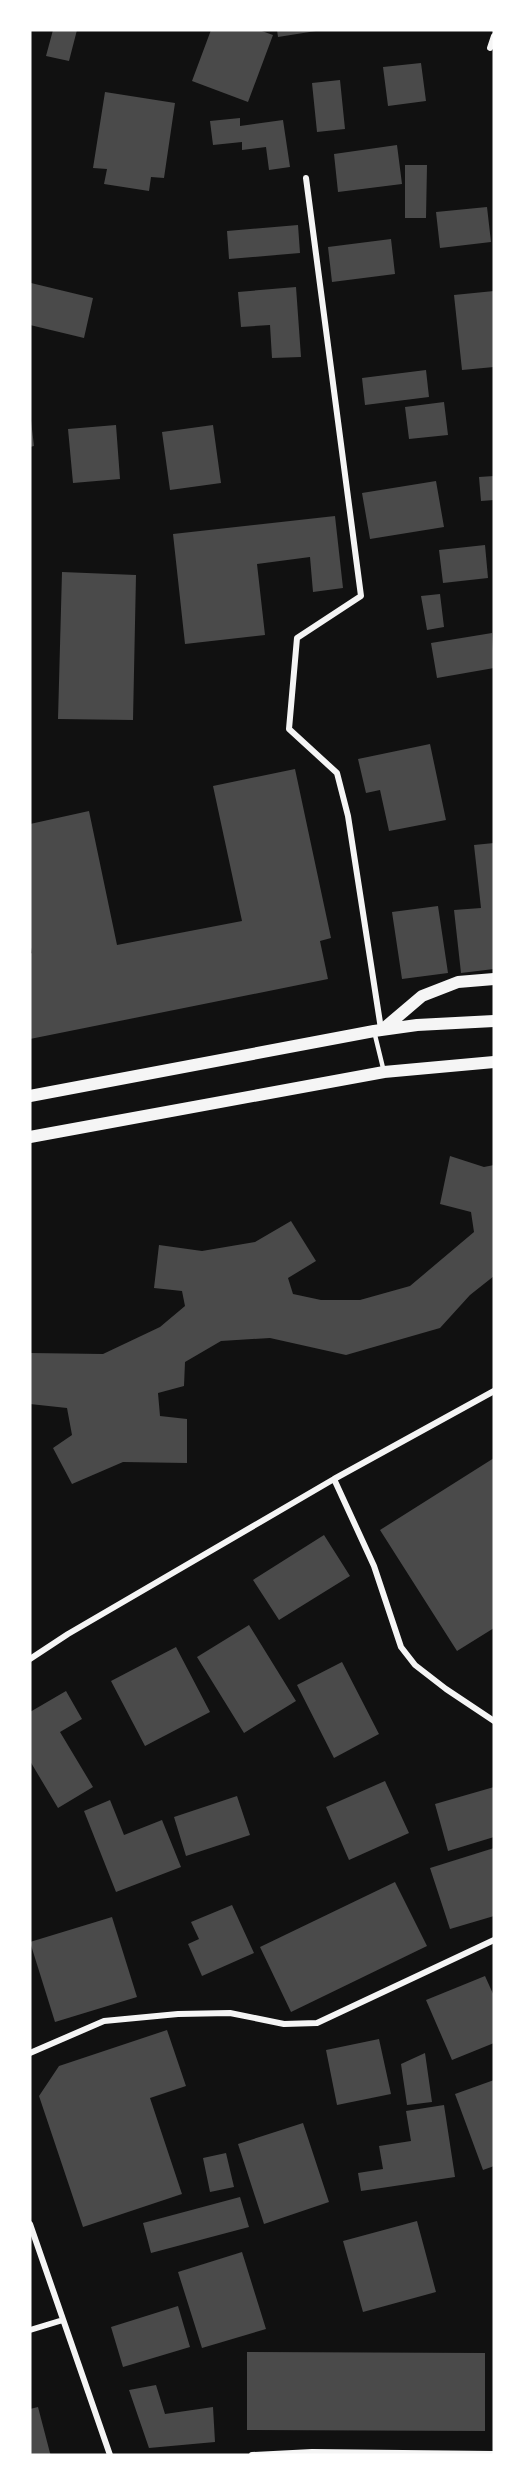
<svg xmlns="http://www.w3.org/2000/svg" width="524" height="2485" font-family="Ubuntu,sans-serif">
<style>
.building{fill:#4a4a4a}
.lines{fill:none;stroke-linecap:round;stroke-linejoin:round}
.service{stroke:#f5f5f5;stroke-width:4.5}
.minor{stroke:#f5f5f5;stroke-width:6}
.secondary{stroke:#f5f5f5;stroke-width:12}
</style>
<rect width="100%" height="100%" fill="#111"/>
<path class="building" d="M53 30H77L69 61 46 56Z
M211 30H259L273 35 248 102 192 81Z
M277 30H316V31L278 37Z
M421 63 426 101 388 106 383 67Z
M340 80 345 129 317 132 312 83Z
M105 92 175 103 164 178 151 177 149 191 104 184 107 169 93 168Z
M240 118V126L283 120 290 167 269 170 266 147 242 150V142L213 145 210 121Z
M397 145 402 184 338 192 334 154Z
M405 165H427L426 218H405Z
M487 207 491 242 440 248 436 212Z
M298 225 300 253 229 259 227 231Z
M391 239 395 274 332 282 328 247Z
M31 283 93 298 84 338 30 325Z
M296 287 301 357 272 358 270 325 241 327 238 292Z
M494 291V367L462 370 454 295Z
M426 370 429 397 365 405 362 378Z
M444 402 448 435 409 439 405 407Z
M30 412 34 446 30 447Z
M116 425 120 479 73 483 68 429Z
M213 425 221 483 170 490 162 432Z
M494 476V500L481 501 479 477Z
M436 481 444 527 370 539 362 493Z
M335 516 343 588 313 592 310 557 257 564 265 635 185 644 173 534Z
M485 545 488 578 443 583 439 550Z
M62 572 136 575 133 720 58 719Z
M440 594 444 627 427 630 421 596Z
M492 633 494 668 437 678 431 643Z
M430 744 446 820 389 831 380 790 366 793 358 759Z
M295 769 331 938 320 941 328 979 30 1039V954L32 953 30 942V824L89 811 117 945 242 921 213 786Z
M494 843V969L461 973 454 910 481 908 474 845Z
M438 906 448 973 402 979 392 912Z
M450 1156 484 1167 494 1165V1276L470 1295 440 1328 346 1355 270 1338 221 1341 185 1362 184 1386 158 1393 160 1416 187 1419V1463L123 1462 72 1484 53 1448 72 1435 67 1408 30 1404V1353L103 1354 160 1327 185 1306 182 1291 154 1288 159 1245 202 1251 255 1242 291 1221 316 1261 288 1278 293 1294 321 1300H360L410 1286 474 1232 471 1212 440 1204Z
M494 1458V1628L457 1651 380 1530Z
M324 1535 350 1576 279 1620 253 1580Z
M249 1625 296 1701 244 1733 197 1657Z
M176 1647 210 1712 145 1746 111 1681Z
M342 1662 379 1734 334 1758 297 1685Z
M66 1691 82 1719 60 1732 93 1787 58 1808 30 1761V1712Z
M385 1781 409 1833 349 1860 326 1807Z
M494 1787V1837L448 1851 435 1804Z
M237 1796 250 1835 186 1856 174 1817Z
M110 1800 124 1835 162 1820 181 1867 116 1892 84 1811Z
M494 1848V1916L450 1929 430 1868Z
M395 1882 427 1946 291 2012 260 1947Z
M232 1905 254 1953 202 1976 188 1944 199 1939 191 1922Z
M112 1917 137 1997 55 2022 30 1942Z
M485 1976 494 1996V2043L452 2060 426 2000Z
M167 2030 186 2086 150 2098 182 2194 83 2227 39 2096 59 2066Z
M379 2039 391 2094 337 2105 326 2050Z
M425 2053 432 2102 407 2105 401 2064Z
M494 2080V2166L483 2170 455 2094Z
M444 2105 455 2177 361 2191 358 2173 383 2169 379 2146 411 2141 406 2111Z
M303 2123 329 2202 264 2224 238 2144Z
M226 2153 234 2187 210 2192 203 2158Z
M240 2197 249 2227 151 2253 143 2223Z
M417 2221 436 2292 363 2312 343 2241Z
M242 2252 266 2329 202 2348 178 2272Z
M178 2306 190 2347 123 2367 111 2327Z
M247 2352 485 2353V2431L247 2430Z
M156 2385 165 2414 213 2407 215 2442 149 2448 129 2390Z
M38 2407 50 2453 51 2455H30V2409Z"/>
<g class="lines">
<path class="service" d="M374 1031 384 1072"/>
<path class="minor" d="M490 48 494 36
M306 178 361 596 297 638 289 729 337 773 348 816 381 1029
M334 1479 374 1566 401 1647 415 1665 446 1689 494 1721
M30 1659 68 1634 334 1479 494 1391
M30 2053 104 2021 178 2014 230 2013 284 2024 317 2023 494 1940
M30 2224 110 2455
M30 2330 63 2320
M252 2455 312 2452 494 2454"/>
<path class="secondary" d="M382 1030 422 996 458 982 494 979
M30 1096 374 1031 417 1025 494 1021
M30 1137 384 1072 494 1062"/>
</g>
<rect width="524" height="2485" fill="none" stroke="#ffffff" stroke-width="63"/>
</svg>
